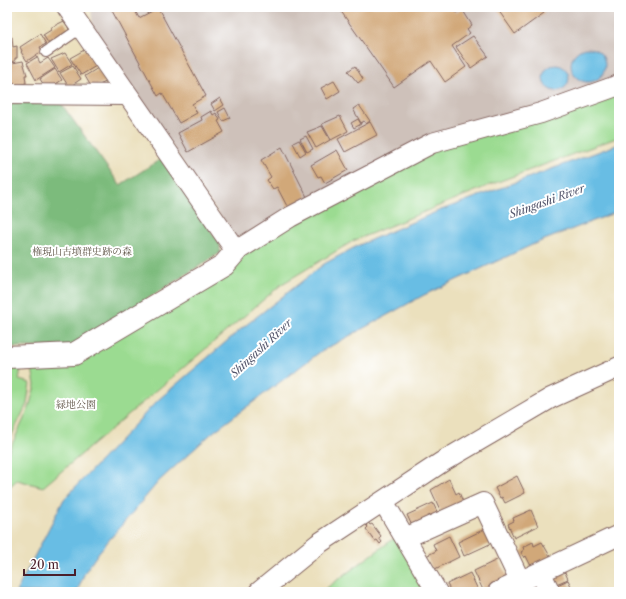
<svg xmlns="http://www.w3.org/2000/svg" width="626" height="599" font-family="'Libre Caslon Text','Noto Serif JP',serif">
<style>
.industrial{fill:#cec1ba}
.green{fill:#9bdb91;stroke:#727d5e}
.forest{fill:#7cbb7b;stroke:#636d53}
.water{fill:#68bde4;stroke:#596e88}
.building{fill:#d1a879}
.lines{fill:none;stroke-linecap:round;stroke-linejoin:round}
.lane-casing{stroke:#82635e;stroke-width:12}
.street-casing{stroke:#82635e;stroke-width:22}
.secondary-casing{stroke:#82635e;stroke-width:24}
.lane{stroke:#fff;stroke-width:10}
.street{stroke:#fff;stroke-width:20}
.secondary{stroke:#fff;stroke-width:22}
.labels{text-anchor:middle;stroke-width:4;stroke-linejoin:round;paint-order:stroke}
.park-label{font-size:10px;fill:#62574a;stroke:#fff}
.water-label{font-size:11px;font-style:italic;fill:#54566c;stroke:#fff}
</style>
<rect width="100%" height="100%" fill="#fff"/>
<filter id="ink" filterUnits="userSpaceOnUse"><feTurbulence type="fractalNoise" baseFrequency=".025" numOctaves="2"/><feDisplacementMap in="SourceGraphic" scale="8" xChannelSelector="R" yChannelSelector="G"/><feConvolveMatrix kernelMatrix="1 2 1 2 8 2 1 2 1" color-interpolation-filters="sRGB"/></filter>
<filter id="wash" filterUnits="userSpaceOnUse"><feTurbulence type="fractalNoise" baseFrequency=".012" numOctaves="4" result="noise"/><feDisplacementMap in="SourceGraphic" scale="16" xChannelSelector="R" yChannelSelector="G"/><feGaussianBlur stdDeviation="0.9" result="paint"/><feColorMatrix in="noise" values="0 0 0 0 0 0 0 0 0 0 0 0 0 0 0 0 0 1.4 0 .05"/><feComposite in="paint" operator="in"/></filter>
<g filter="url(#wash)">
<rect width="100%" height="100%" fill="#ebe0bd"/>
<path class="industrial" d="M91 7H619V77L238 242 93 32Z"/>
<path class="green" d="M619 93V137L495 183 353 241 282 284 43 487 17 480 7 489V455L29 408 35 385 32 368 69 362 292 225 439 148Z
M7 368H21L19 380 30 383 27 404 7 445Z
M396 537 426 592H321Z"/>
<path class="forest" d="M60 102 120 185 161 159 220 244V253L71 347H7V103Z"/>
<path class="water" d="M571 65a17 17 0 1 1 34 0a17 17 0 1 1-34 0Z
M543 78a13 13 0 1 1 26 0a13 13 0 1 1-26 0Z
M619 144V211L534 244 424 295 320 352 212 433 159 481 99 552 85 572 77 592H16L64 499 158 400 241 329 324 264 359 245 436 212Z"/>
<g id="blocks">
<path class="building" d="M110 7H133L139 18 158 8 206 96 192 104 197 113 179 123 162 93 158 96Z
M338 7H452L456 13 462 9 472 25 467 29 470 33 452 46 466 67 445 82 431 61 394 87Z
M496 7H540L544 13 515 34Z
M64 21 69 29 68 32 49 44 43 35 51 30 50 28Z
M40 34 46 44 40 47 42 51 27 61 21 52 22 51 20 47Z
M473 36 488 56 471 68 456 47Z
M12 37 13 47 17 46V58H15V61L7 62V38Z
M86 49 96 66 81 75 70 58Z
M65 53 72 64 59 72 51 59Z
M37 57 40 63 48 58 55 68 36 80 27 63Z
M23 61 27 75H25L26 83 7 87V64Z
M73 66 81 79 69 87 60 73Z
M355 66 363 79 358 83 348 71Z
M98 68 108 81 92 88 85 76Z
M55 69 62 80 51 87 50 84 45 87 40 79Z
M334 81 340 91 327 99 321 88Z
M220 98 224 105 215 111 211 104Z
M359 105 370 121 366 124 364 121 361 123 353 109Z
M225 108 230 118 223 121 218 112Z
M211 111 213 115 216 113 220 120 218 121 224 132 188 152 178 133 202 120 201 117Z
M340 116 348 131 331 140 322 124Z
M358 119 361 124 354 128 351 123Z
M370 122 377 135 345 152 338 139Z
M322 126 330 140 316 148 307 132Z
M306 136 313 149 307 152 300 139Z
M299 140 306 152 300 156 293 143Z
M282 147 307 197 288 208 277 187 273 189 267 180 271 177 261 160Z
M337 150 348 170 325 183 321 176 318 177 311 165Z
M517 476 525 493 505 503 502 497 500 498 495 488Z
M449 479 456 494 459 492 463 502 441 512 431 490Z
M433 503 439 516 413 528 407 515Z
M531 510 538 526 514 538 508 524 514 521 513 518Z
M368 522 370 525 372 524 381 536 379 538 382 542 380 544 377 540 375 541 366 529 368 527 365 524Z
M485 529 492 543 464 556 458 542Z
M449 536 459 557 433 570 426 556 436 551 433 544Z
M533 542 534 546 542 542 551 558 531 566 526 556 524 558 521 552 524 550 523 547Z
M499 559 508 578 483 590 474 571Z
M562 566 568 579 554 585 547 574Z
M470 573 479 592H451L447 584Z
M568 580 574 592H556L553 587Z
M534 581 539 592H520Z"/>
</g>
</g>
<g filter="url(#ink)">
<use href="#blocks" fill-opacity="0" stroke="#82635e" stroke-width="1"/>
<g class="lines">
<g class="lane-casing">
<path id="lane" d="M46 52 81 28"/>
</g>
<g class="street-casing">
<path id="street" d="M67 7 236 251 290 217 432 143 541 113 619 85
M7 94 128 95
M383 501 437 592
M405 538 483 503 520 581
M540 572 550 592
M259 592 318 544 442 462 551 398 619 367
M498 592 619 535"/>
</g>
<g class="secondary-casing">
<path id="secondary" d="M7 357 74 354 224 265 236 251"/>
</g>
<use href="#lane" class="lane"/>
<use href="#street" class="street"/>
<use href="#secondary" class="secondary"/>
</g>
</g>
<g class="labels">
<g class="park-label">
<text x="82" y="255">権現山古墳群史跡の森</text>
<text x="76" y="408">緑地公園</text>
</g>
<g class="water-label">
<text transform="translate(547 201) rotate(-20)" y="4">Shingashi River</text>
<text transform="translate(261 348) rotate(-43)" y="4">Shingashi River</text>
</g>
</g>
<rect width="626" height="599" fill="none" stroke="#fff" stroke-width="24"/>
<path d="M24 569v6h51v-6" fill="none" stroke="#4a1f2b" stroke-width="2"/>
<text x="30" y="569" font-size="12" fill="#4a1f2b" stroke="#ffffff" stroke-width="3" paint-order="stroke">20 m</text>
</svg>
